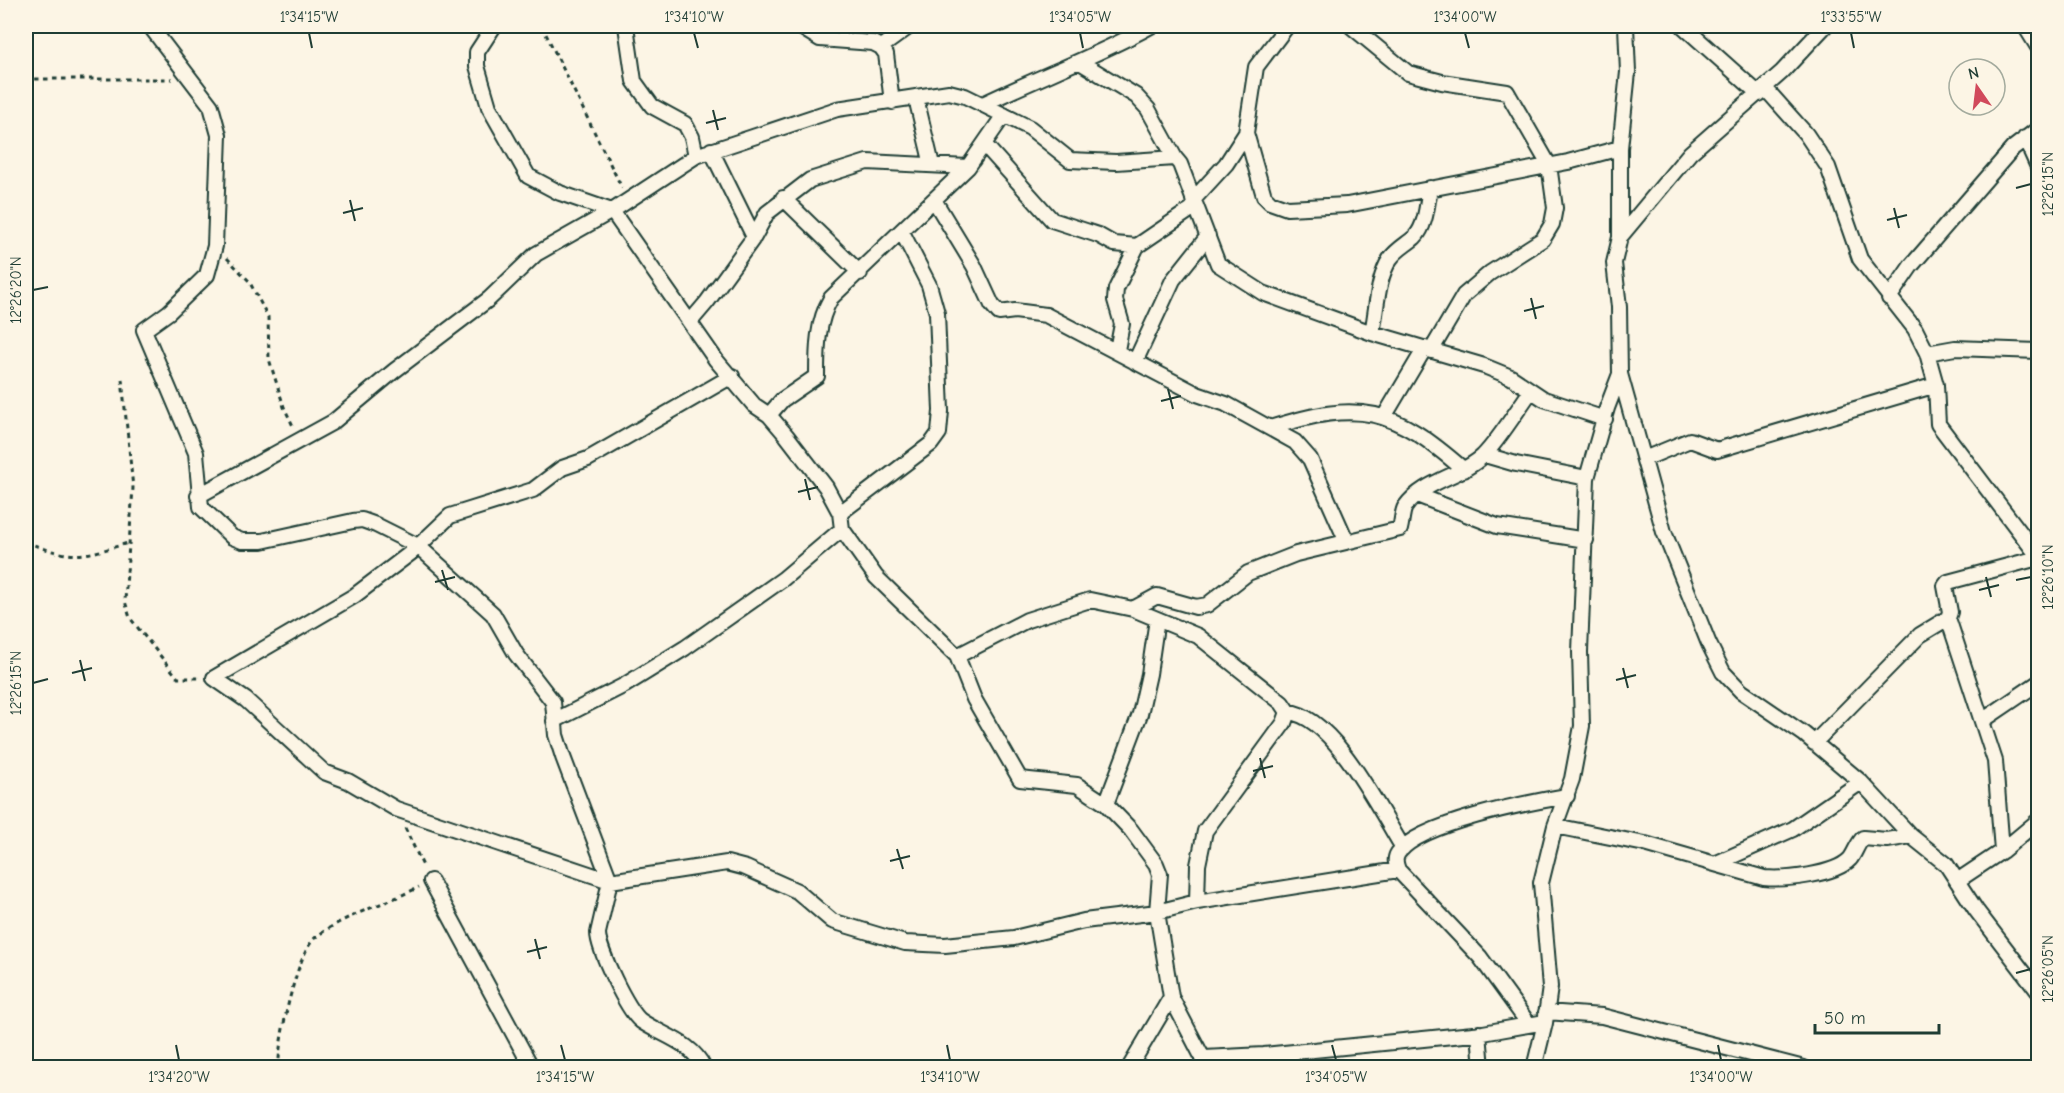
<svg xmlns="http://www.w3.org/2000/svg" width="2064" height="1093" font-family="'Comic Neue',sans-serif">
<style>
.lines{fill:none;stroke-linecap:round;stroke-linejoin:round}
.minor-casing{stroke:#1f3d34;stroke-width:18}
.path{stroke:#1f3d34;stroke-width:3;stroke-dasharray:4.5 4.5;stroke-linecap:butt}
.minor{stroke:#fcf5e5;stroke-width:14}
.ticks{fill:none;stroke:#1f3d34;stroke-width:2}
.neatline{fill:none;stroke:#1f3d34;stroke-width:2}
.ticks-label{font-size:15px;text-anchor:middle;fill:#1f3d34}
</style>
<rect width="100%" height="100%" fill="#fcf5e5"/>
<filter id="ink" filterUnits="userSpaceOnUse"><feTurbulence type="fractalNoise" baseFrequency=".0167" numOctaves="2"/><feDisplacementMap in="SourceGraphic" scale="12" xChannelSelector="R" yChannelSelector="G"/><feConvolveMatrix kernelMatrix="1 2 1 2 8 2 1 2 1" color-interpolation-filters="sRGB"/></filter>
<g filter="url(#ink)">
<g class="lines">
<g class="minor-casing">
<path id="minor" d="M150 26 211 106 219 135 215 246 207 275 169 312 144 330 196 453 201 507 232 537 242 541H262L353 521 362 520 376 525 418 546 493 614 516 654 553 702 556 735 563 757 610 881 598 933C598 949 628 1012 641 1021 663 1036 692 1042 704 1068
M494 26 477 52V66L489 107 528 176 560 193 612 211 716 360 754 405 769 415 786 435 826 487 840 513 842 529 876 577 957 656 974 699 1020 779 1077 785 1106 804 1131 830 1156 864 1160 874 1157 912 1171 997 1208 1068
M626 26 634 81 652 106 685 124 692 137 696 156
M799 26 820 39 873 43 881 47 886 54 892 102
M1351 26 1408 73 1442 82 1507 92 1549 165 1555 208 1552 224 1543 239 1490 273 1464 295 1431 351
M1683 26 1759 94
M2025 26 2038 47
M881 47 910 26
M1080 62 1136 96 1148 109 1175 158
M1765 88 1806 134 1828 167 1860 259 1915 329 1927 353 1936 385 1938 424 2038 556
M916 98 932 165
M983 104C1039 77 1097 56 1151 26
M1246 133 1264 196 1270 202 1287 208 1347 205 1568 162 1620 148
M2025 138 2038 167
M984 144 1052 220 1098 235 1114 244 1137 246
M711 150 754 237
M783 198 860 273
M934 200 974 266 992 305 999 313 1015 311 1046 315 1197 394 1226 404 1295 442 1310 459 1346 540
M1193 200 1226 164 1246 133 1256 67 1287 26
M1620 237 1690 153 1782 72 1825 26
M1889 298 1911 266 2013 148 2038 129
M690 322 707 302 754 237 767 213 810 180 867 162 968 167
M1372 333C1377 309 1377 279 1390 259 1397 249 1406 245 1415 237 1426 226 1427 204 1430 188
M1117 350 1122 324 1115 300 1116 289 1137 246 1196 206
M1927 353 1955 348 2038 351
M1135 362 1173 280 1208 236
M1620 374 1664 532 1709 644 1723 672 1741 691 1804 734 1861 782 1911 836 1946 864 1976 910 2038 991
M732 376 588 459 562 468 533 490 450 516 412 552 354 596 214 678 246 700 324 772 348 781 396 809 610 881 727 863 746 868 797 891 832 921 905 943 945 945 1014 938 1084 921 1157 912 1197 902 1398 870C1396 864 1394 859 1398 853 1419 823 1531 802 1567 796
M769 415 782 400 817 376C817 349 817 322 831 298L968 167 1004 115
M1384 417 1425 348
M1270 428C1361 399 1393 408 1464 470
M1485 455 1516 464 1587 478
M1644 459 1690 440 1717 450 1936 385
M1417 495 1497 526 1586 540
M198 496 333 422 394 371 489 299 536 254 612 211 696 156 837 109 949 92 965 96 1030 128 1070 160 1116 162 1175 158 1180 164 1218 264 1263 293 1372 333 1484 366 1511 377 1544 399 1605 419
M840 513 931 444 939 433 941 411 937 313 929 285 902 232
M1133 609 1157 596 1196 607 1207 605 1248 573 1296 554 1400 529C1402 522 1402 512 1405 507 1424 480 1461 477 1483 456 1499 440 1517 410 1531 391
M1948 618 1995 761 2002 851
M957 656 1027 620 1090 600 1133 609 1198 636 1282 703 1288 712 1284 723 1205 831 1198 865 1197 902
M1288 712C1333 715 1380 811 1403 848
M554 721 625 685 685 648 783 579 842 529
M1982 721 2038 683
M1814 743 1920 635 1948 618 1950 612 1945 586 1948 582 2038 558
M1106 804 1140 714 1149 674 1157 619
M1555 826 1645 844 1764 878C1785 880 1835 875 1850 859 1855 853 1857 844 1863 838L1887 840 1911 836
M1717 863 1793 829 1861 782
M1398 870 1480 957 1528 1023
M431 881 532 1068
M1957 881 2002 851 2038 821
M1546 1012 1602 1016 1804 1068
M1479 1033 1482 1068
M1204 1058 1264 1055 1483 1033 1545 1022
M1129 1068 1171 997
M1534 1068 1545 1023 1550 987 1541 883 1555 826 1572 779 1582 726 1580 652 1587 478 1607 408 1620 374 1619 307 1614 263 1620 237V148L1628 72 1626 26"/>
</g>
<path class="path" d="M542 26 622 188
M26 79H172
M227 258 249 281 268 317 269 359 284 407 294 428
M122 379 133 488 125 601 130 618 178 678H200
M26 542C72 560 81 557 128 543
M405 828 424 868
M279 1068C277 1043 297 951 316 937 346 914 386 904 419 887"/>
<use href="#minor" class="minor"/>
</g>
</g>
<path class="ticks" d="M309 33 312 48M694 33 698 48M1080 33 1083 48M1465 33 1469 48M1851 33 1854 48M713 110 718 130M706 123 726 118M2016 188 2031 184M350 200 355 221M1894 208 1899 228M343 213 363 208M1887 220 1907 215M33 290 48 287M1531 298 1536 319M1524 311 1544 306M1168 389 1173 409M1161 401 1181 396M805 479 810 500M798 492 818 487M442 570 448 590M1986 577 1991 597M2016 580 2031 577M435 582 455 577M1979 590 1999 585M80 660 85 681M1623 668 1628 688M72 673 92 668M1616 680 1636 675M33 683 48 679M1260 758 1265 778M1253 771 1273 766M897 849 903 869M890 861 910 856M535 939 540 959M527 952 547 947M2016 973 2031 969M176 1045 179 1060M561 1045 565 1060M947 1045 950 1060M1332 1045 1336 1060M1718 1045 1721 1060"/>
<rect width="2064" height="1093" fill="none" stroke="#fcf5e5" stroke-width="66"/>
<g transform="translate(1977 87) rotate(346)"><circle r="28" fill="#fcf5e5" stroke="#a4ab9e" stroke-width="1.5"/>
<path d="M0-4.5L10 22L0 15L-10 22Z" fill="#d1495b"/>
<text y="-9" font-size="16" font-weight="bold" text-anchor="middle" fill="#1f3d34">N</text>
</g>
<path d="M1815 1024v9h124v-9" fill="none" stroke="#1f3d34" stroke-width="3"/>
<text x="1824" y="1024" font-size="18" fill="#1f3d34" stroke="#fcf5e5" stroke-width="4.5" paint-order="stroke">50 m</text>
<rect x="33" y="33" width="1998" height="1027" class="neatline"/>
<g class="ticks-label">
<text x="309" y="22">1°34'15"W</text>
<text x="694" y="22">1°34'10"W</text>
<text x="1080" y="22">1°34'05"W</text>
<text x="1465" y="22">1°34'00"W</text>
<text x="1851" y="22">1°33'55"W</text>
<text transform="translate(2048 184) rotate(-90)" y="5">12°26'15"N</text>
<text transform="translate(16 290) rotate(-90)" y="5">12°26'20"N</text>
<text transform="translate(2048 577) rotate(-90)" y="5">12°26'10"N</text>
<text transform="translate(16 683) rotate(-90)" y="5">12°26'15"N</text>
<text transform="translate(2048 969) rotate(-90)" y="5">12°26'05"N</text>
<text x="179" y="1082">1°34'20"W</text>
<text x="565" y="1082">1°34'15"W</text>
<text x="950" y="1082">1°34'10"W</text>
<text x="1336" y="1082">1°34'05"W</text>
<text x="1721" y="1082">1°34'00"W</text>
</g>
</svg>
